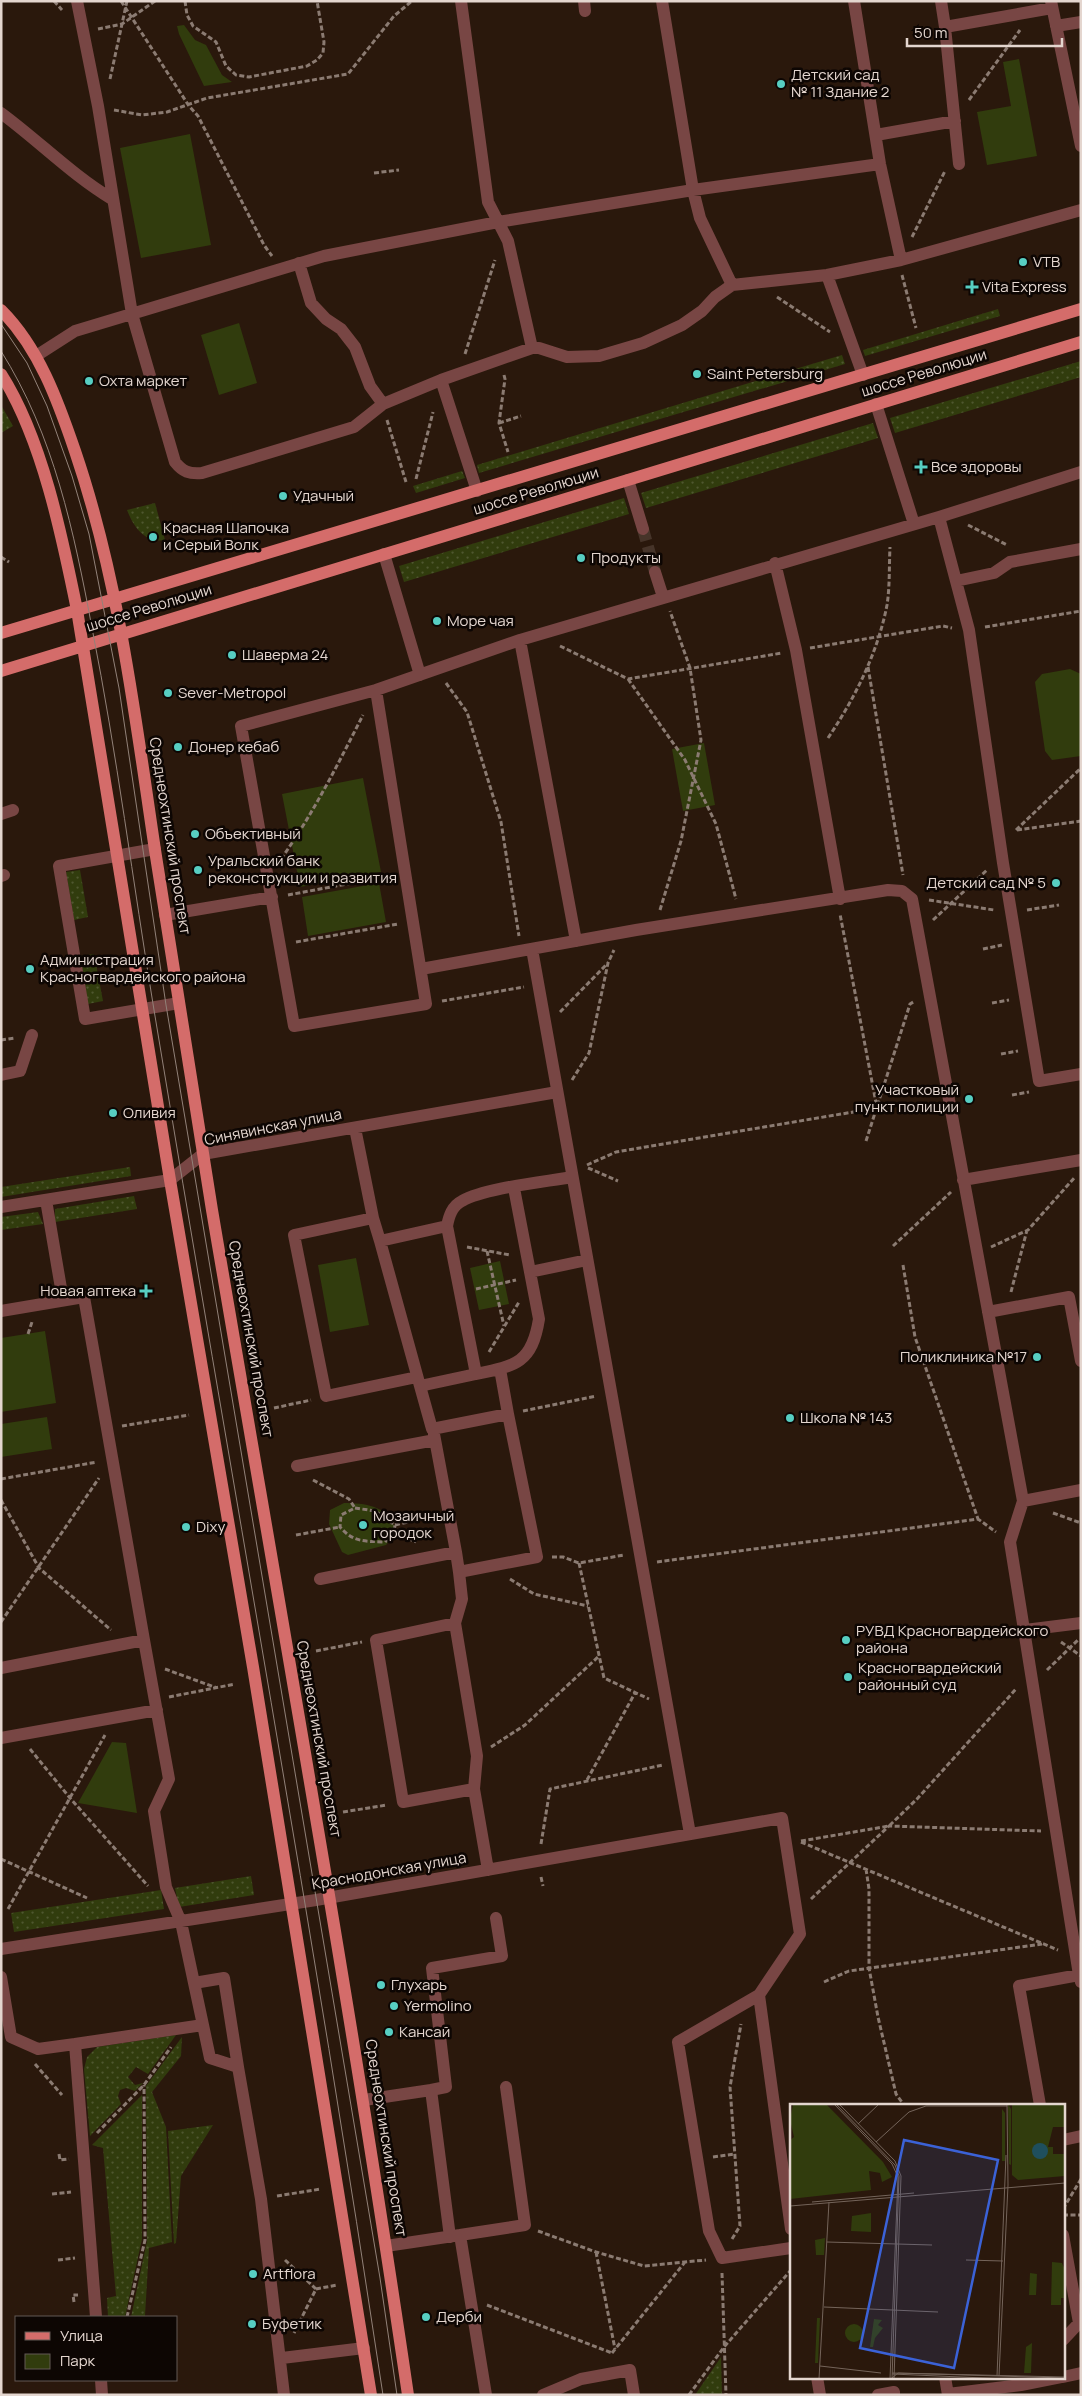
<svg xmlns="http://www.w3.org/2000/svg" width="1082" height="2396" font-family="Manrope,sans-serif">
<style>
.grass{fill:url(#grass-dots)}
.park{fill:#313c0d}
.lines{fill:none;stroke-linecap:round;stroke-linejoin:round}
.minor-tunnel{stroke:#463429;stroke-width:12;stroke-dasharray:12 6;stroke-linecap:butt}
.path{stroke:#8b7b72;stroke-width:3;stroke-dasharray:5 2.5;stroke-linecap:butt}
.minor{stroke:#784644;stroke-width:12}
.major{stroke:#d46c6a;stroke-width:12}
.tram{stroke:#928279;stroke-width:1}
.poi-dot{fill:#57cec2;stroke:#0d0603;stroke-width:2}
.labels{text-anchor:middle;stroke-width:5;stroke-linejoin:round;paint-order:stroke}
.poi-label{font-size:15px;fill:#e4d6cf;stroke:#0d0603;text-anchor:start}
.street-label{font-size:15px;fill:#e4d6cf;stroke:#0d0603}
.inset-road{fill:none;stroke:#74645a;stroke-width:1}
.view{fill:#3b62d7;fill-opacity:0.15;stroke:#3b62d7;stroke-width:2.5}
.inset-edge{fill:none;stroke:#e4d6cf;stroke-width:2.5}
</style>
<defs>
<pattern id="grass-dots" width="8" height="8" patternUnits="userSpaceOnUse" patternTransform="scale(1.25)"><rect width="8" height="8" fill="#313c0d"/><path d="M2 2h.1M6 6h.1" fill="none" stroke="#4f572f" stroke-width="1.8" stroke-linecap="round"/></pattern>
</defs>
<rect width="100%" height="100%" fill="#2a180c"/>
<path class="grass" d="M998 309 1000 316 865 356 863 350Z
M842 355 845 364 479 473 477 465Z
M1081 361V377L895 433 890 418Z
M1 405 13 426 1 433Z
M873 423 878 438 646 508 641 493Z
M462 471 465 478 416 493 413 486Z
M624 498 629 514 404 582 399 566Z
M155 503 165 540C145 543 134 528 127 510Z
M80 870 88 917 74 920 66 872Z
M94 954 103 1001 88 1004 80 956Z
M130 1167 131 1176 1 1197V1187Z
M134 1196 137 1209 55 1222V1209Z
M38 1212 43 1224 1 1230V1217Z
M251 1876 254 1895 179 1907 175 1888Z
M161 1890 164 1909 14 1932 11 1913Z
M176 2035 148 2074 136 2067 128 2077 135 2085 143 2083 135 2091 126 2088 120 2090 118 2096 121 2104 90 2136 84 2069 87 2057 97 2047Z
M182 2037 181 2056 152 2092 166 2127 172 2242 149 2248 145 2316 150 2317H131L147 2241 146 2086Z
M142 2095V2239L125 2317H108L107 2298 116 2296 103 2148 92 2145Z
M213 2125 181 2176 176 2243 174 2244 168 2131Z
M721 2357 722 2395H695Z"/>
<path class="park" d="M184 25 195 40 206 45 222 75 232 82 204 86 179 34 177 26Z
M1019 59 1037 156 987 165 977 112 1011 106 1003 62Z
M190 134 211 245 141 258 120 148Z
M239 323 257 383 219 395 201 335Z
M1070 669 1081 674V756L1052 760 1045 751 1035 682 1042 674Z
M704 743 715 805 683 811 672 749Z
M363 778 381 872 300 887 282 794Z
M379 883 386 922 308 936 302 897Z
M356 1258 369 1325 330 1332 318 1265Z
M500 1261 509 1304 479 1310 470 1268Z
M45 1331 56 1403 1 1412V1338Z
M47 1417 52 1449 1 1457V1424Z
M344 1503C367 1503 392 1507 396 1533L386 1545 348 1555 342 1552 329 1524 330 1510Z
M112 1742 126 1743 137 1813 78 1803Z"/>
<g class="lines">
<path class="minor-tunnel" d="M643 529 655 572"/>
<path class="path" d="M54 1 62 10
M121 1 189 106 198 116 264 245 272 256
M185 1 187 15 193 26 216 42 226 66 236 75 249 77 307 66 317 60 323 53 324 42 317 1
M98 29 122 24 155 1
M110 79 127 1
M969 100 1020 30
M114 110 142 115 167 112 207 98 348 74 394 16 412 1
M374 173 399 170
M912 237 945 171
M902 275 916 328
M777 297 830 332
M465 354 495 260
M504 375 505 379 499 423 508 452
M387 420 406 482
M499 423 521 416
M416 479 433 412
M968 525 1007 545
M1 557 9 562
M985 627 1081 611
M560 646 628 679 782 653
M810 648 943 626 952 628
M868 667 903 875
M628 679 685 760 716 824 736 899
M446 683 467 712 501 822 519 936
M828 738C855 698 878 652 887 605 890 586 889 566 890 547
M1016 830 1081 768
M1017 830 1081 821
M281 859C313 814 338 764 363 715
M288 895 390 876
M929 900 994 910
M660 910 681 841 701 740 690 668 670 611
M1027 910 1059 905
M933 920 987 870
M296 942 398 924
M983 949 1002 945
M442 1001 524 987
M992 1003 1009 1000
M560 1012 608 963
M1 1040 15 1038
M1001 1054 1018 1051
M572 1080 589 1053 608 963 614 950
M1012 1095 1029 1092
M866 1141 910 1004 915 1001
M587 1165 616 1152 877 1108 840 914
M588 1168 618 1181
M893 1246 951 1192
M467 1247 510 1255
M991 1247 1028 1230 1075 1177
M487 1251 504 1326
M903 1265 915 1337 978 1519
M476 1289 516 1280
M1011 1292 1027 1230
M28 1334 32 1322
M489 1352 519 1302
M274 1408 311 1400
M523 1411 596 1396
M122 1426 189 1415
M1 1479 97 1462
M313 1480 349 1499 355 1508
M1 1500 39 1568 111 1630
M355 1508 375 1511 395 1525 394 1532 385 1542C365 1541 354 1543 340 1527L341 1515Z
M1053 1513 1081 1523
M395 1525 434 1516
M394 1532 416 1542
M296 1535 340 1527
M552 1557H563L579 1563 624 1555
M657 1562 978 1519 996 1532
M579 1563 604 1678 649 1699
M510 1579 534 1594 588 1606
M1 1622 99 1478
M1061 1642 1081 1656
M316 1651 362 1642
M165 1669 217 1688
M1047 1670 1078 1640
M169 1697 235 1684
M491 1747 525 1725 599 1656
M30 1749 70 1798 148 1886
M587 1780 635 1693
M343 1812 387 1805
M801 1841 889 1826 917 1799 1016 1689
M801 1842 1058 1950
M541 1844 550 1789 663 1765
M1 1859 87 1898
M866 1869 869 1889V1968L878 2017 896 2094 904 2105
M541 1877 543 1886
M811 1899 889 1826 1041 1831
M8 1909 105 1735
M824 1982 849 1971 1042 1944
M35 2064 62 2095
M97 2133 144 2085 171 2047
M59 2154 60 2160 69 2159
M713 2157 735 2154
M52 2194 71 2192
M277 2196 321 2189
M1063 2209 1081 2179
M1063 2215H1081
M538 2231 596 2252 644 2266 706 2260
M732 2239 740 2226 730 2087 741 2024
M596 2252 615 2349
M58 2260 75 2258
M285 2260 316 2289 294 2333
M722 2273 726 2395
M316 2289 337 2285
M74 2302 73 2295H78
M487 2305 612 2353
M127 2317 145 2240 144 2085
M612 2353 685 2262
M689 2395 724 2347 791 2270"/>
<path class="minor" d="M77 1 98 106 132 314 175 462C183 472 189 474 202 473L354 427 383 404 441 380 532 348H539L567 357 599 356 643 343 682 325 702 311 715 297 732 285 827 275 901 260 1081 210
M461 1 488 202 508 241 532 348
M584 1 585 11
M662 1 693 190 700 218 732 285
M854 1 880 164 901 260
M941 1 945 27
M1051 1 1081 146
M1056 26 1081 22
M1 113C39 141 72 175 112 199
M876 135 955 121
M959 164 945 27 1052 8
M299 263 311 303 326 319 341 329 355 347 370 386 383 404
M827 275 863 375
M36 356 75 331 324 256 498 222 693 190 880 164
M441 380 477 491
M876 404 914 524
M628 480 643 529
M939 517 969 630 1003 863 1039 1081 1081 1074
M384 554 420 675
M775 563 796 650 840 899
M655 572 663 597
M956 581 994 573 1010 562 1081 549
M520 640 576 941
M376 690 426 1004 294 1026 241 726 376 690 520 640 939 517 1081 472
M1 814 13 810
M155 849 59 866 85 1019 179 1003
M1 876 4 875
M165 915 272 897
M532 949 690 1834
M421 969 636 930 888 890 902 891 912 899 1023 1501 1010 1542 1079 1975
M1 1075 20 1071 32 1035
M355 1128 373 1218 380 1241 447 1226C449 1216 452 1206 462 1201 485 1188 544 1182 572 1177
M963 1180 1081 1160
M46 1200 63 1300
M1 1207 170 1180 203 1154 557 1092
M373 1218 294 1235 326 1396 417 1377
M380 1241 420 1386 476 1374 447 1226
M530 1272 587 1260
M1 1311 84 1297 144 1640
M988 1312 1069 1297 1081 1361
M500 1369 508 1414
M476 1374C516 1366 532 1363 539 1319L514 1188
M434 1434 456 1552
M297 1466 435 1440
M1023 1501 1081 1490
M459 1572 462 1599 455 1623 477 1756 474 1789 488 1870
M320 1579 456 1552 459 1572 537 1557 508 1414 432 1429 420 1386
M455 1623 376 1640 403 1802 474 1789
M1025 1630 1081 1623
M1 1668 144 1640 169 1779 154 1811 166 1887 181 1922 203 2025 75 2044
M1 1738 157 1710
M1 1949 316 1900 782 1818 800 1934 759 1995 791 2229
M1 1977 11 2037 38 2049 75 2044 96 2317
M194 1983 224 1978 238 2067
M759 1995 678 2042 709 2231 722 2258 791 2248
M203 2025 210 2058 238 2067 261 2199 284 2395
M431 2090 446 2087 432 1968 502 1956 496 1918
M364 2100 431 2090 450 2237
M1040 2105 1019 1986 1079 1975 1081 1982
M1063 2140 1081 2136
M460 2235 525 2225 506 2087
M1063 2235 1079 2323 1063 2340
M386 2246 460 2235 486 2395
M282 2358 364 2348
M817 2377 820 2395
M945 2377 948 2395
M1063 2377 1081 2373
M101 2380 102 2395
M948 2394 1021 2385 1061 2377
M543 2395 581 2379 630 2370 634 2395
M878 2395 894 2392V2395"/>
<path class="major" d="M1 310C39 348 58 401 75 451 119 580 135 716 155 850 173 970 192 1090 212 1210 279 1605 350 1999 408 2395
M1 374C42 438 62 536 77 610L170 1180 253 1667 371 2395
M1 633 1081 309
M1 671 1081 342"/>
<path class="tram" d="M1 324 27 363 47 406 72 476 89 534 119 688 166 1005 380 2278 397 2395
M1 351C54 435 74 532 92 628 117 754 133 883 154 1010 230 1472 314 1932 383 2395"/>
</g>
<g class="poi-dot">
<circle cx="781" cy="84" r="5"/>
<circle cx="1023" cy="262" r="5"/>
<path d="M969.5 279.5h5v5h5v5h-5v5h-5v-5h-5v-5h5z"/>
<circle cx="697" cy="374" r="5"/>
<circle cx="89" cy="381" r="5"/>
<path d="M918.5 459.5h5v5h5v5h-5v5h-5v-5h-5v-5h5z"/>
<circle cx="283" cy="496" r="5"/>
<circle cx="153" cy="537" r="5"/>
<circle cx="581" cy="558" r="5"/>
<circle cx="437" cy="621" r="5"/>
<circle cx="232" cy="655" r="5"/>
<circle cx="168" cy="693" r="5"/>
<circle cx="178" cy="747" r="5"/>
<circle cx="195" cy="834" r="5"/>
<circle cx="198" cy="870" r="5"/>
<circle cx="1056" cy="883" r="5"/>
<circle cx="30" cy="969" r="5"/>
<circle cx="969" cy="1099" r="5"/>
<circle cx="113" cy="1113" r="5"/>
<path d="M143.5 1283.5h5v5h5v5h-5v5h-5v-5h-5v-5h5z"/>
<circle cx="1037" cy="1357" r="5"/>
<circle cx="790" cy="1418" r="5"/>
<circle cx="363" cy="1525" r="5"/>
<circle cx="186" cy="1527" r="5"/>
<circle cx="846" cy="1640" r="5"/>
<circle cx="848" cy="1677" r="5"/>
<circle cx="381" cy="1985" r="5"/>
<circle cx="394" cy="2006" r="5"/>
<circle cx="389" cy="2032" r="5"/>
<circle cx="253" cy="2274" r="5"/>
<circle cx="426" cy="2317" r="5"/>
<circle cx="252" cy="2324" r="5"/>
</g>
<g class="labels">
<g class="poi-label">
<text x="791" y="80">Детский сад<tspan x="791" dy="17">№ 11 Здание 2</tspan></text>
<text x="1033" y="267">VTB</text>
<text x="982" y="292">Vita Express</text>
<text x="707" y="379">Saint Petersburg</text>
<text x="99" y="386">Охта маркет</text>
<text x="931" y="472">Все здоровы</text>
<text x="293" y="501">Удачный</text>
<text x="163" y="533">Красная Шапочка<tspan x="163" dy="17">и Серый Волк</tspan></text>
<text x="591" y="563">Продукты</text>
<text x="447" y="626">Море чая</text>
<text x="242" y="660">Шаверма 24</text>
<text x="178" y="698">Sever-Metropol</text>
<text x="188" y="752">Донер кебаб</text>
<text x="205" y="839">Объективный</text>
<text x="208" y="866">Уральский банк<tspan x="208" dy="17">реконструкции и развития</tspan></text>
<text x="1046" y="888" text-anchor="end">Детский сад № 5</text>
<text x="40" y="965">Администрация<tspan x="40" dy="17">Красногвардейского района</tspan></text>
<text x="959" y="1095" text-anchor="end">Участковый<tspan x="959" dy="17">пункт полиции</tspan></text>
<text x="123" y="1118">Оливия</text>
<text x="136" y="1296" text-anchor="end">Новая аптека</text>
<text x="1027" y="1362" text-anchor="end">Поликлиника №17</text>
<text x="800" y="1423">Школа № 143</text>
<text x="373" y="1521">Мозаичный<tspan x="373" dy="17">городок</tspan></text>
<text x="196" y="1532">Dixy</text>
<text x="856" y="1636">РУВД Красногвардейского<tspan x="856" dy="17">района</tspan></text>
<text x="858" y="1673">Красногвардейский<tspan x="858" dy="17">районный суд</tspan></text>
<text x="391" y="1990">Глухарь</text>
<text x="404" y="2011">Yermolino</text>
<text x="399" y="2037">Кансай</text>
<text x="263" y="2279">Artflora</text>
<text x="436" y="2322">Дерби</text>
<text x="262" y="2329">Буфетик</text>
</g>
<g class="street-label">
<text transform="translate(924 373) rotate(-17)" y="5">шоссе Революции</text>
<text transform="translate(536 491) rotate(-17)" y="5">шоссе Революции</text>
<text transform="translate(149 608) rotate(-17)" y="5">шоссе Революции</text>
<text transform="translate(170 836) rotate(81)" y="5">Среднеохтинский проспект</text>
<text transform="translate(273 1127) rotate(-11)" y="5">Синявинская улица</text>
<text transform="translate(251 1339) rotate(80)" y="5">Среднеохтинский проспект</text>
<text transform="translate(319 1739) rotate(80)" y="5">Среднеохтинский проспект</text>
<text transform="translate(389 1871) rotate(-10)" y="5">Краснодонская улица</text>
<text transform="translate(386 2138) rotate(81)" y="5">Среднеохтинский проспект</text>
</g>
</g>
<g transform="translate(790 2104)">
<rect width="275" height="275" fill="#2a180c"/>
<path d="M218 0 221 5V61L219 60ZM212 5 215 9V57H212ZM27 214H30L28 259H25ZM84 215 92 216 88 221 93 224 85 234 83 243H80ZM242 239 241 269H234L236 243Z" fill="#313c0d"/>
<path d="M35 134 34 151H26L25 136Z" fill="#313c0d"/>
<path d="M3 0H36L93 58 102 73 92 78 90 69 79 67 81 86 0 95V36L4 33 0 16ZM222 0H275V23H263L258 43H263V50H274L275 72 228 76 222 71ZM81 109V128L61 127 62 112ZM262 158 272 159 275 166V194H271V201H261ZM240 169 247 170 246 191H239ZM55 229a9 9 0 1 1 18 0a9 9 0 1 1-18 0Z" fill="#313c0d"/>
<path d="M242 47a8 8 0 1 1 16 0a8 8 0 1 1-16 0Z" fill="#1f4f5d"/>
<path class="inset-road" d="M44 0 102 60 108 73 100 275M46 0 105 61 109 72 102 275M49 0 105 57 111 72 104 275M68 20 89 0M86 38 119 8 136 2H217M22 98 124 89M0 102 275 79M37 138 142 141M176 156 213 157M34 203 148 208M30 262 91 269M102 269 275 273M102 270 217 275M207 272 216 51M209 272 218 81 217 0M102 274 108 269 275 274M29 275 39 98"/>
<path class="view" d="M114 36 208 56 164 264 70 244Z"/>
<rect width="275" height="275" class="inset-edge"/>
</g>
<rect width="1082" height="2396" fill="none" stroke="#e4d6cf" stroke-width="5"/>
<rect x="15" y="2316" width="162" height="65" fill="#0d0603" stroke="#635955"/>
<rect x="25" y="2332" width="25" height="8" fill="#d46c6a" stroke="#635955"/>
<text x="60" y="2341" font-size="15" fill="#e4d6cf">Улица</text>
<rect x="25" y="2354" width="25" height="15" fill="#313c0d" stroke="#635955"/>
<text x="60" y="2366" font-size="15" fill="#e4d6cf">Парк</text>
<path d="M907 38v8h155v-8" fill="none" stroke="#e4d6cf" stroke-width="2.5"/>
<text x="914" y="38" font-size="15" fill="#e4d6cf" stroke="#0d0603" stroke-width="4" paint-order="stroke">50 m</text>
</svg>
